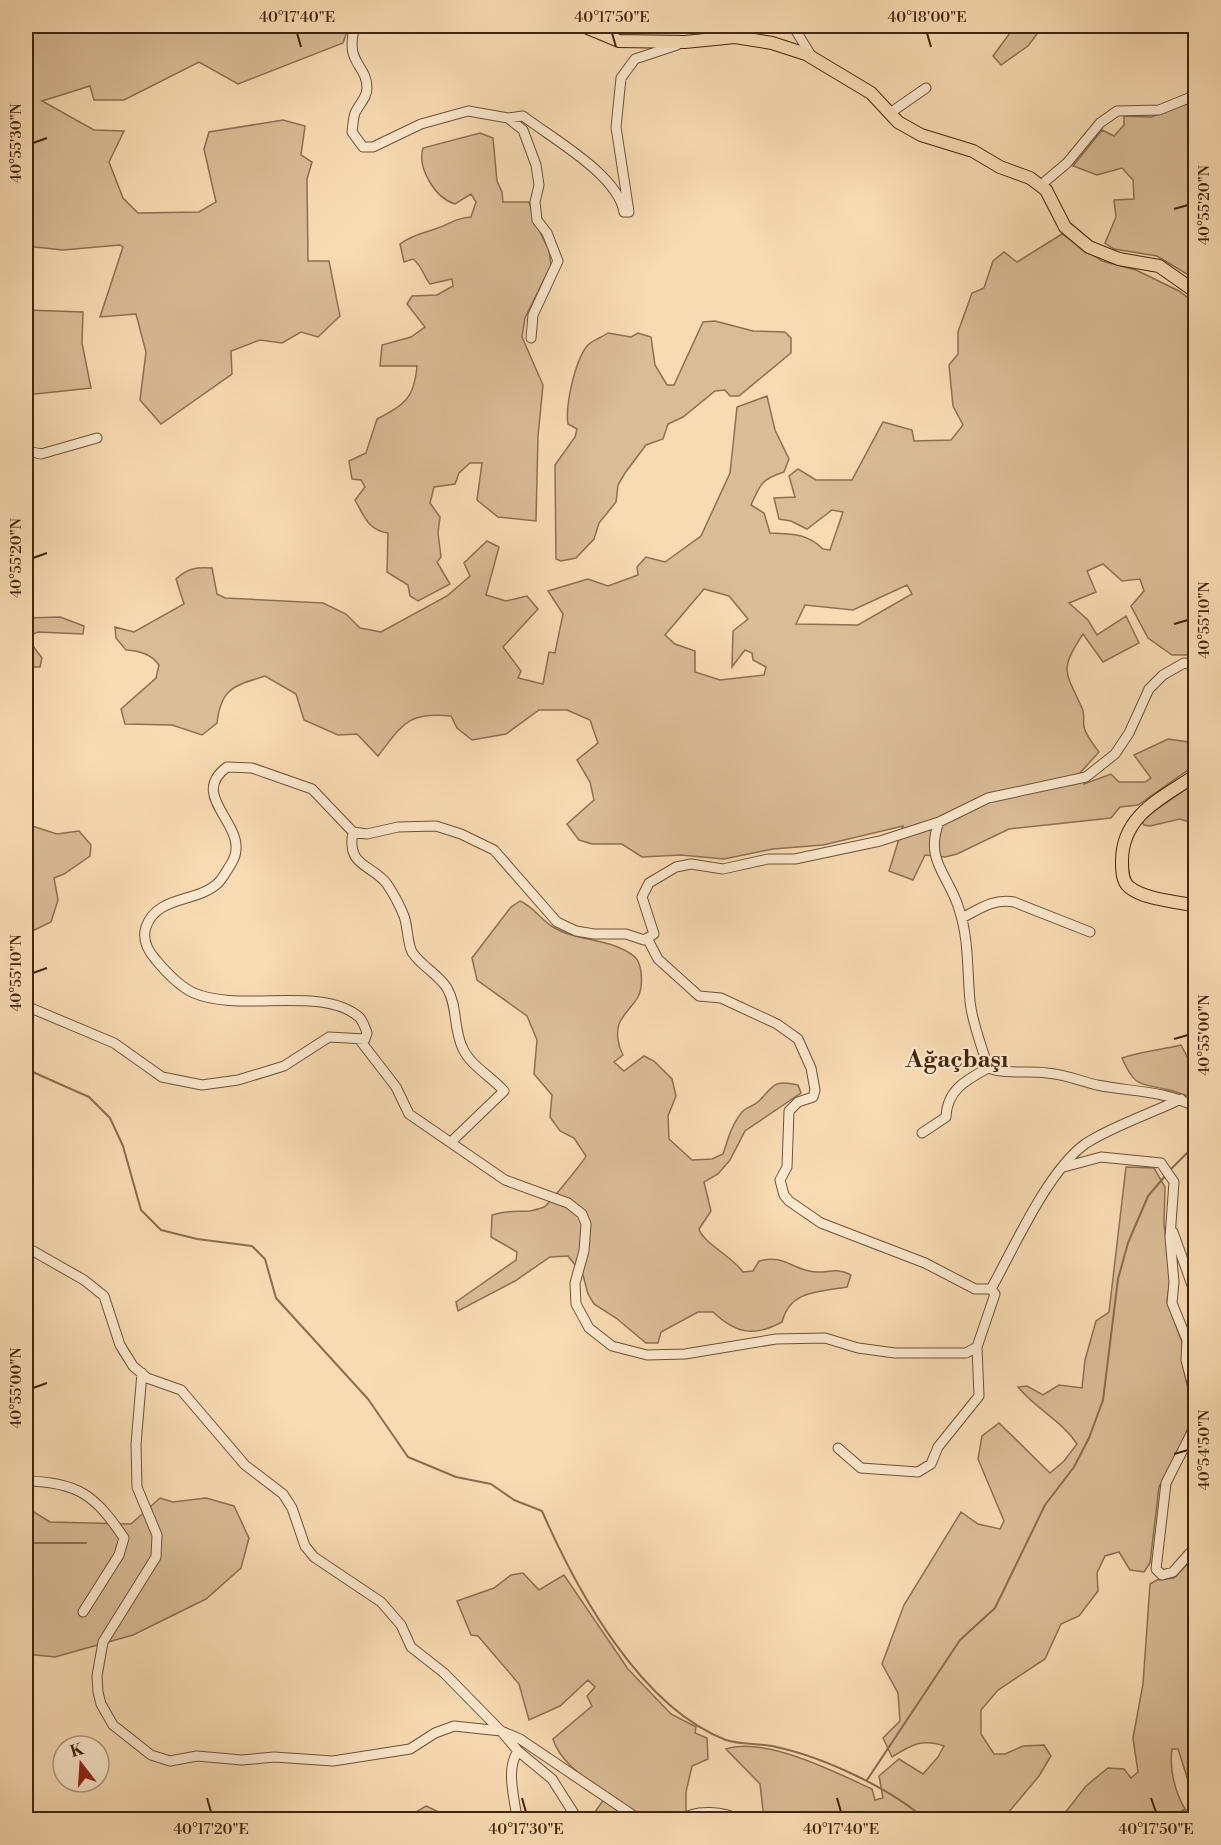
<svg xmlns="http://www.w3.org/2000/svg" width="1221" height="1845" font-family="'Libre Bodoni',serif">
<style>
.green{fill:#dabc97;stroke:#8d7052;stroke-width:1.5;fill-rule:evenodd}
.lines{fill:none;stroke-linecap:round;stroke-linejoin:round}
.stream{stroke:#896d4f;stroke-width:2}
.minor-casing{stroke:#6e5236;stroke-width:11}
.major-casing{stroke:#40250d;stroke-width:14}
.minor{stroke:#fbe8ce;stroke-width:9}
.major{stroke:#f9dbb3;stroke-width:12}
.ticks{fill:none;stroke:#40250d;stroke-width:2}
.labels{text-anchor:middle;stroke-width:4.5;stroke-linejoin:round;paint-order:stroke}
.quarter-label{font-size:24px;font-weight:bold;fill:#40250d;stroke:#fbe8ce}
.neatline{fill:none;stroke:#40250d;stroke-width:2}
.ticks-label{font-size:15px;text-anchor:middle;fill:#40250d}
</style>
<rect width="100%" height="100%" fill="#f9dbb3"/>
<filter id="stains"><feTurbulence type="fractalNoise" baseFrequency=".00333" numOctaves="4"/><feColorMatrix values="0 0 0 0 .2 0 0 0 0 .09 0 0 0 0 .02 0 0 0 .5 -.17"/></filter>
<radialGradient id="worn" r=".72"><stop offset=".6" stop-color="#630" stop-opacity="0"/><stop offset="1" stop-color="#630" stop-opacity=".3"/></radialGradient>
<path class="green" d="M26 26H349L343 43 238 84 199 62 124 100H94L90 86 42 101 94 130 124 131 109 162 123 198 138 213 199 212 216 202 204 149 209 132 283 120 305 126 301 155 312 162 307 179 308 261H329L340 316 318 337 301 332 282 343 260 340 231 351 232 374 161 424 140 400 146 352 136 314 100 317 123 247 120 245 63 250 26 246Z
M1010 26H1043L1028 46 1001 65 993 56 1010 33Z
M1195 101V279L1157 256 1114 249 1105 243 1116 217 1114 200 1134 199 1133 180 1122 168 1097 175 1073 166 1102 130 1114 136 1124 125V116L1151 117Z
M480 133 493 138 497 181 502 192 503 202H529L536 224 549 250 551 265 525 318 522 337 543 385 538 436 536 521 498 517 477 500 482 463H470L459 473 455 484 434 487 430 503 440 517 438 533 441 557 437 562 450 584 418 601 410 596 408 585 387 572 388 533C368 530 364 516 355 500L365 487 361 480 352 479 349 461 366 453 377 419C405 404 414 399 417 366H380L382 345 411 337 425 327 407 304 412 296 437 295 453 286 452 279 430 284C423 275 422 266 413 259L404 262 400 244C412 235 421 234 435 229 452 224 451 219 471 217L476 202 471 194 455 204C435 198 417 168 423 148Z
M1062 234 1102 261 1136 270 1179 291 1195 303 1188 333 1196 339 1195 655H1172L1148 638 1131 606 1144 591 1140 579 1122 581 1103 564 1087 571 1096 592 1069 603 1088 620 1097 635 1126 616 1139 643 1103 662 1083 634C1058 671 1066 672 1082 708 1085 714 1083 721 1084 727 1086 736 1094 745 1099 752L1080 773 1084 784 1111 774 1119 782H1145L1151 778 1134 755 1168 739 1195 743V765L1138 805 1120 807 1111 818 1009 829 957 854 945 857 925 855 913 880 889 871 903 826 823 845 773 849 724 859 681 855 642 857 622 844H592L579 840 567 824 594 800 590 782 577 760 598 743 590 720 567 710H539L506 734 472 740 457 728 451 716C407 712 403 724 378 756L357 734 338 735 304 720 296 694 265 676C234 686 221 688 217 723L202 735 172 725 125 724 121 709 156 678 159 665C151 654 140 651 126 650L116 638 115 627 134 632 184 604 176 579C188 568 196 567 212 568L217 594 225 598 323 603 346 614 360 628 381 632 447 596 470 576 464 563 487 541 499 547 486 595 506 601 527 596 538 609 503 647 521 671 518 678 543 684 549 652 555 653 563 614 548 591 588 579 608 586 638 575 637 567 646 557 665 562 701 536 730 473 737 407 767 396 775 430 789 459 784 472C762 479 760 484 751 505L764 513 770 533C792 534 807 533 823 549L830 550 843 512 832 510 807 529 791 521 779 519 774 498 795 497 789 476 798 469 816 480H852L883 422 912 430 914 441 951 440 963 425 953 406 949 365 958 354V332L972 293 984 288 993 261 1004 252 1017 262ZM907 585 912 594 858 625 796 624 805 605 853 610ZM704 589 729 596 748 619 733 631 732 667 745 650 752 653 753 660 766 667 764 675 720 680 695 672V651L675 644 665 635Z
M26 310 83 312 82 343 91 388 26 395Z
M715 321 753 331 785 332 791 338V353L739 396H730L725 390 715 391 683 417 668 424 663 439 646 445 625 473 618 485 616 502 599 523 594 539 576 558 561 561 556 559 555 465 575 437 577 429 568 424C565 406 575 361 587 346 591 341 602 337 608 333L631 337 638 333 651 337 655 365 667 385H674L703 322Z
M60 617 84 626 83 634 38 632 26 637 42 658 40 667H26V618Z
M1195 783V824L1180 819 1150 826 1144 825 1141 820Z
M26 824 57 834 79 831 91 845 90 856 64 874 54 878 58 900 51 922 26 934Z
M520 901C534 907 540 919 553 927 577 942 613 938 635 957 643 965 643 988 638 997 633 1006 623 1014 619 1024 616 1033 618 1046 623 1055L614 1062 624 1071 644 1056 654 1061 672 1079 676 1096 668 1116 669 1139 692 1160 712 1159 723 1154C728 1139 732 1123 743 1111 747 1107 754 1106 759 1101 774 1086 773 1079 798 1085L801 1093 745 1131 730 1160 718 1174 704 1182 711 1211 699 1229C703 1243 733 1257 743 1272L753 1271 759 1261C783 1255 788 1266 809 1271 825 1275 836 1266 851 1275L847 1287C819 1292 790 1290 782 1322 754 1337 736 1334 713 1312H698L661 1332 658 1343H646L616 1318 594 1304 588 1294 583 1275 568 1256 550 1257 515 1281 458 1311 456 1302 516 1260 517 1252 491 1237 492 1215C506 1210 515 1212 530 1211 534 1210 540 1209 544 1207 548 1205 583 1162 586 1156L574 1138 560 1131 550 1117 552 1095 534 1074 537 1040 527 1016 477 980 472 958 511 907Z
M1181 1045 1188 1058 1195 1064V1099C1187 1096 1178 1092 1169 1090 1140 1083 1135 1088 1122 1058 1141 1051 1161 1050 1181 1045Z
M1126 1167 1154 1168 1165 1187 1164 1223 1170 1279 1167 1302 1182 1342 1183 1367 1189 1393 1188 1427 1179 1453 1159 1487 1150 1563 1144 1572 1130 1570 1119 1552 1105 1556 1097 1573 1098 1591 1079 1616 1061 1624 1045 1659 998 1690 981 1710V1734L994 1754H1005L1023 1746 1044 1745 1051 1756 1039 1776 1003 1819 787 1817 764 1819 760 1784 726 1749C765 1736 835 1772 872 1789L875 1800 883 1798 879 1776 899 1759 923 1774 938 1757 944 1746C922 1738 911 1745 892 1757L883 1738 900 1721 898 1693 882 1664 904 1605 961 1512 978 1524 1000 1529 1004 1521 978 1459 982 1436 999 1423 1050 1473 1064 1461 1077 1444C1062 1421 1036 1409 1018 1387L1027 1386 1043 1395 1059 1385 1082 1388 1085 1360 1096 1321 1109 1312Z
M160 1498 173 1502 206 1498 234 1506 249 1538 241 1568 206 1599 133 1635 55 1657 26 1654V1507L50 1522 131 1524Z
M1195 1556V1797L1193 1796 1178 1749H1172C1169 1769 1175 1792 1185 1809L1168 1820 1060 1819 1086 1786 1108 1768 1124 1769 1131 1778 1138 1772 1133 1738 1143 1684 1150 1584 1157 1580 1174 1578Z
M523 1573 539 1590 564 1575 628 1669 671 1714 696 1727 695 1733 707 1738 708 1759 692 1766 686 1792V1819H590L607 1795C588 1780 560 1763 553 1739L592 1706 587 1696 595 1687 588 1680 560 1706 529 1720 519 1684 478 1636 471 1635 457 1601 494 1588 511 1575Z
M426 1806 437 1811 431 1819H404Z"/>
<g class="lines">
<path class="stream" d="M26 1069 89 1097 110 1118 123 1146 141 1210 161 1230 197 1239 252 1246 265 1259 276 1298 368 1399 408 1457 456 1477 491 1484 514 1500 542 1511C577 1591 640 1707 726 1740 741 1745 760 1743 776 1747 823 1757 890 1788 926 1820
M1170 1170 1196 1144
M26 1543H86
M867 1780 960 1640 995 1608 1045 1505 1074 1467 1089 1438 1103 1400 1118 1279 1128 1243 1148 1196 1166 1175"/>
<g class="minor-casing">
<path id="minor" d="M355 26C344 64 367 64 367 88 367 98 359 104 355 113 353 119 353 126 352 132L363 147H373L421 124 468 111 508 118 523 130 536 165 539 185 535 202 537 220 547 233 558 261 533 315 531 338
M793 26 812 57
M890 113 926 88
M508 118 523 116C553 139 618 175 624 212H629L616 127 621 78 635 59 677 45
M1041 185 1067 163 1100 123 1117 111 1159 110 1196 95
M32 452 41 454 97 438
M939 822C924 861 949 875 959 909 969 939 967 969 970 1001 972 1023 982 1046 988 1068
M353 832C346 867 372 864 387 884 393 893 400 906 404 916 408 927 407 942 412 952 421 966 437 973 447 988 458 1007 453 1029 463 1049 471 1066 492 1077 504 1091L451 1142
M962 918C979 909 994 898 1014 902L1090 932
M26 1006 114 1043 162 1077 202 1085 238 1080 284 1066 329 1037 365 1039 367 1033C365 1027 363 1021 359 1017 322 985 240 1013 194 993 180 987 166 972 156 960 148 951 142 939 146 927 157 895 197 903 218 883 223 878 227 870 231 864 255 827 185 798 227 767L252 768 312 789 353 832 367 834 398 827 436 826 461 834 494 850 557 922 576 931 594 934H626L644 940 654 934 642 897 649 883 676 867 691 864 723 869 768 859H795L880 841 939 822 988 798 1086 777 1115 754 1129 733 1149 689 1163 675 1184 663 1196 665
M359 1039 396 1087 409 1114 505 1180 568 1203 582 1214 586 1224 584 1251 575 1283 576 1304 589 1328 612 1346 647 1355 685 1354 776 1339 825 1338 858 1348 895 1353H966L977 1347 995 1294 991 1289H975L925 1263 821 1223 789 1201 784 1195 780 1180 787 1167 789 1111 798 1102 813 1097 815 1090 811 1068 798 1039 777 1024 721 998 699 996 658 959 647 938
M922 1133 946 1117C947 1090 966 1080 988 1068 1008 1075 1026 1070 1047 1073 1064 1074 1080 1081 1097 1085 1131 1092 1164 1090 1196 1107
M1064 1167 1101 1157 1161 1163 1174 1182 1170 1237 1174 1282 1172 1303 1187 1340 1186 1360 1194 1390 1193 1430 1166 1483 1156 1569 1162 1575 1173 1572 1196 1546
M1173 1232 1193 1288
M26 1247 84 1280 104 1296 120 1345 133 1366 147 1378 181 1390 245 1465 283 1494 292 1508 305 1546 314 1557 381 1602 401 1625 411 1647 444 1673 501 1731 520 1739 640 1820
M991 1289C1014 1248 1047 1172 1085 1144 1110 1127 1152 1113 1181 1099
M142 1373 136 1444 137 1487 157 1535 156 1557 103 1642 97 1676 98 1692 101 1704 113 1725 151 1755 170 1761 197 1756 242 1760 274 1757 333 1761 410 1749 435 1733 454 1726 501 1731 518 1751 552 1779 578 1820
M838 1448 861 1468 918 1472 931 1464 938 1447 979 1396 977 1347
M26 1481C78 1482 95 1495 124 1538L119 1555 83 1612
M517 1820C515 1798 505 1770 518 1751
M681 1820C696 1808 725 1812 741 1820
M1181 1820 1196 1809"/>
</g>
<g class="major-casing">
<path id="major" d="M583 26 619 41 685 42 735 37 772 43 806 54 871 93 898 122 921 135 973 151 1000 167 1030 178 1046 190 1065 227 1089 247 1119 259 1159 266 1196 292
M1196 775C1162 798 1122 815 1122 861 1122 870 1122 881 1129 887 1145 900 1176 901 1196 906"/>
</g>
<use href="#minor" class="minor"/>
<use href="#major" class="major"/>
</g>
<path class="ticks" d="M297 33 301 47M612 33 616 47M927 33 931 47M33 143 47 138M1174 209 1188 205M33 558 47 553M1174 624 1188 620M33 973 47 968M1174 1039 1188 1035M33 1388 47 1383M1174 1454 1188 1450M207 1798 211 1812M522 1798 526 1812M837 1798 841 1812M1151 1798 1156 1812"/>
<g class="labels">
<g class="quarter-label">
<text x="957" y="1067">Ağaçbaşı</text>
</g>
</g>
<rect width="1221" height="1845" fill="none" stroke="#f9dbb3" stroke-width="66"/>
<g transform="translate(81 1764) rotate(343)"><circle r="28" fill="#fbe8ce" stroke="#b09a81" stroke-width="1.5"/>
<path d="M0-4.5L10 22L0 15L-10 22Z" fill="#8f2418"/>
<text y="-9" font-size="16" font-weight="bold" text-anchor="middle" fill="#40250d">K</text>
</g>
<rect x="33" y="33" width="1155" height="1779" class="neatline"/>
<g class="ticks-label">
<text x="297" y="22">40°17'40"E</text>
<text x="612" y="22">40°17'50"E</text>
<text x="927" y="22">40°18'00"E</text>
<text transform="translate(16 143) rotate(-90)" y="5">40°55'30"N</text>
<text transform="translate(1204 205) rotate(-90)" y="5">40°55'20"N</text>
<text transform="translate(16 558) rotate(-90)" y="5">40°55'20"N</text>
<text transform="translate(1204 620) rotate(-90)" y="5">40°55'10"N</text>
<text transform="translate(16 973) rotate(-90)" y="5">40°55'10"N</text>
<text transform="translate(1204 1035) rotate(-90)" y="5">40°55'00"N</text>
<text transform="translate(16 1388) rotate(-90)" y="5">40°55'00"N</text>
<text transform="translate(1204 1450) rotate(-90)" y="5">40°54'50"N</text>
<text x="211" y="1834">40°17'20"E</text>
<text x="526" y="1834">40°17'30"E</text>
<text x="841" y="1834">40°17'40"E</text>
<text x="1156" y="1834">40°17'50"E</text>
</g>
<rect width="100%" height="100%" filter="url(#stains)"/>
<rect width="100%" height="100%" fill="url(#worn)"/>
</svg>
